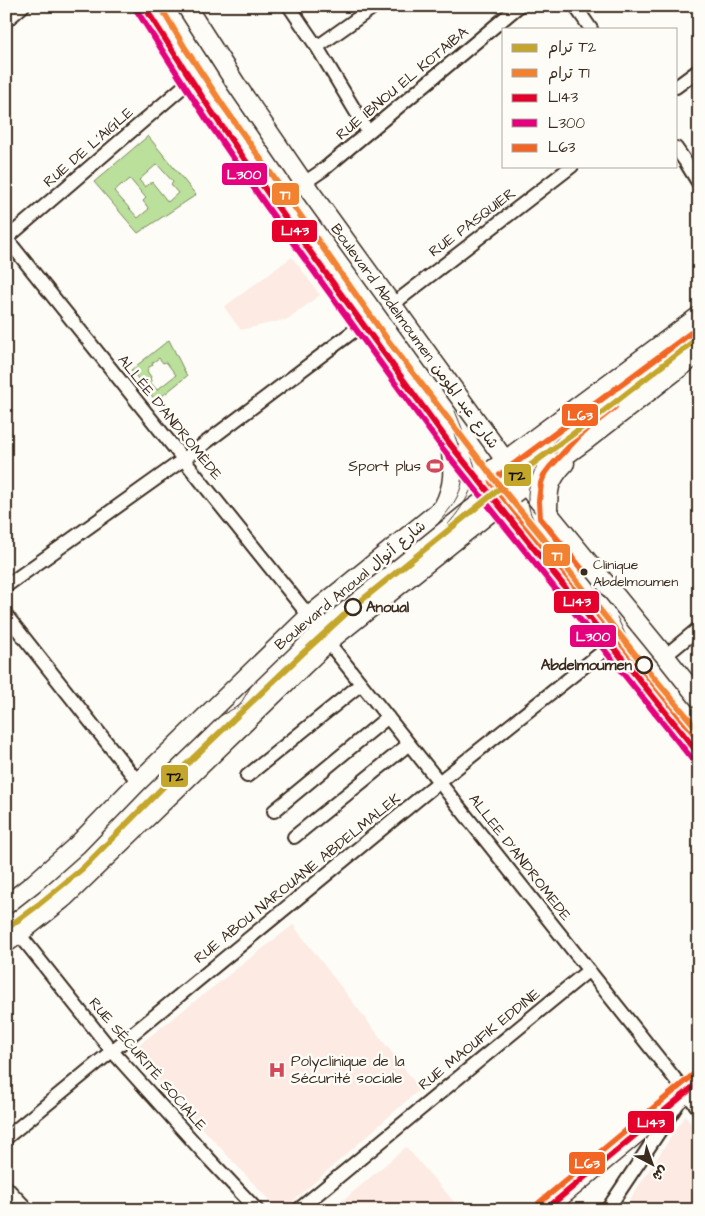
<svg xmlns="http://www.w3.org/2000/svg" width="705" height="1216" font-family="'Architects Daughter','Playpen Sans Arabic',sans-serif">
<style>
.built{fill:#fceae3}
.green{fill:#bbe09b;stroke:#7b855c;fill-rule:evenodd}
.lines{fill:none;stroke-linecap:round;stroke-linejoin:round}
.street-casing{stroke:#3b2a1e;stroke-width:16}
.secondary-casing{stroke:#3b2a1e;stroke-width:21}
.street{stroke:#fdfcf7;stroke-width:12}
.secondary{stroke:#fdfcf7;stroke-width:18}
.tram{stroke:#3b2a1e;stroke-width:1}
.bus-1-casing{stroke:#fdfcf7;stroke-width:10}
.bus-2-casing{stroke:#fdfcf7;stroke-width:10}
.bus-3-casing{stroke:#fdfcf7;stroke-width:10}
.bus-1{stroke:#e4002b;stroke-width:6}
.bus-2{stroke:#e5007d;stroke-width:6}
.bus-3{stroke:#f26522;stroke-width:6}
.tram-1-casing{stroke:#fdfcf7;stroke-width:10}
.tram-2-casing{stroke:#fdfcf7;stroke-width:10}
.tram-1{stroke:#c4a62a;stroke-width:6}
.tram-2{stroke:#f38230;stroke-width:6}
.bus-dot{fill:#3b2a1e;stroke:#fdfcf7;stroke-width:2}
.stop-dot{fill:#fdfcf7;stroke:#3b2a1e;stroke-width:2.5}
.labels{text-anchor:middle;stroke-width:5;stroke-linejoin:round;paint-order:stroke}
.bus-label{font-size:14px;fill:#3b2a1e;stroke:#fdfcf7;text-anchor:start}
.street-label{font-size:15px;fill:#3b2a1e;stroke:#fdfcf7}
.poi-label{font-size:15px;fill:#3b2a1e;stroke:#fdfcf7;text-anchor:end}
.stop-label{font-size:15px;font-weight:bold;fill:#3b2a1e;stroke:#fdfcf7;text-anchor:start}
.line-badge{stroke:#fdfcf7;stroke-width:2}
.badge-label{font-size:14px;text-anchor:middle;font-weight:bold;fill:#fff}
.pale-badge-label{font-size:14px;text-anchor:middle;font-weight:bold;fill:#111}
</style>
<rect width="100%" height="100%" fill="#fdfcf7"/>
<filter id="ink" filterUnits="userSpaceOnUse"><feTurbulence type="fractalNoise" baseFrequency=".02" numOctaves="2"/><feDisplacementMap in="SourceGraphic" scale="10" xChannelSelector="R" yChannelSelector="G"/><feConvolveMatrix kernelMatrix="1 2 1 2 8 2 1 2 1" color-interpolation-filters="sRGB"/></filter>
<g filter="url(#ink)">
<path class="built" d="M292 257 320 295 288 319 241 330 224 307Z
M293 925 420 1089 283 1210H278L131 1051Z
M685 1116 699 1133V1210H623Z
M406 1147 461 1210H332Z"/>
<path class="green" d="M148 136 196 195 138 233 94 182ZM157 164 173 182 171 185 178 193 168 202 152 182 145 187 139 180ZM130 179 146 198 143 201 149 209 138 218 114 191 122 184 123 185Z
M169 340 187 376 156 401 131 370ZM159 358 163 363 166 362 176 375 157 390 151 383 152 382 150 379 151 377 147 371 149 367 153 365 152 363Z"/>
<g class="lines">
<g class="street-casing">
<path id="street" d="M289 6 317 47
M575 6 591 29
M6 21 23 6
M676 87 699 70
M368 132 317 47 375 6
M676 148 685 161 699 184
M304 183 323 170 519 6
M6 238 309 616
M6 239 191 80
M392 305 572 166
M6 586 184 459 363 324
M6 615 138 782
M328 642 699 1109
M665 656 699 628
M247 776 361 684
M274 811 388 717
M294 837 409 744
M19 934 112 1051 209 1159 257 1210
M6 1138 439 782 611 645
M6 1187 28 1210
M298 1210 589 970
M607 1210 677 1105"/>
</g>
<g class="secondary-casing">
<path id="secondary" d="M144 6 212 112 274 202 427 411 450 444 699 754
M186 6 236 84 304 183 505 460 665 656 699 699
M443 507C455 484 453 469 450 444
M548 514C548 489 548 481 565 463
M6 905 34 883 77 845 138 782 309 616 457 496 699 316
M6 943 19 934 64 898 328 642 516 492 588 439 699 353
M545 1210 699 1082"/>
</g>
<use href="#street" class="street"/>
<use href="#secondary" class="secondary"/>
<path class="tram" d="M436 526C444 516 452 507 457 497 471 469 458 443 447 418
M552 536 539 509V491L540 480 550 467 558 449 600 414
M543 538C539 529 530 516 529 507 522 476 551 442 572 424 579 418 587 414 595 409
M427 546C447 526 474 500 475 469 475 466 473 461 472 458 468 442 461 426 455 411
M617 617 634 653
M220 716 259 695
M228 725 251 686"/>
<g class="bus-1-casing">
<path id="bus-1" d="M144 6 212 112 274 202 450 444 699 754
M545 1210 699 1082"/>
</g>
<g class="bus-2-casing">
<path id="bus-2" d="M137 11 205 117 267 207 443 449 692 759"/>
</g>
<g class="bus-3-casing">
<path id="bus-3" d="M699 327 510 467 491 482 699 740
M585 573 540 518 539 501 541 483 544 475 550 467 582 433 615 407
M539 1203 693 1075"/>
</g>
<use href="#bus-1" class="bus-1"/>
<use href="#bus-2" class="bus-2"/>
<use href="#bus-3" class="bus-3"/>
<g class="tram-1-casing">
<path id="tram-1" d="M6 929 38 905 82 869 167 783 303 653 352 608 508 482 600 414 699 337"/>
</g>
<g class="tram-2-casing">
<path id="tram-2" d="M160 6 185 48 222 104 387 339 495 480 543 538 646 668 699 731"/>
</g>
<use href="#tram-1" class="tram-1"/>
<use href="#tram-2" class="tram-2"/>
</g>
</g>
<defs>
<g id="stadium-bare" transform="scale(1.35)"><path d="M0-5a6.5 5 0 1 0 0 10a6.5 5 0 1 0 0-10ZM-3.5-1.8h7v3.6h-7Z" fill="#d1495b" stroke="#fdfcf7" stroke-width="2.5" paint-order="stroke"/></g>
<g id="hospital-bare" transform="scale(1.35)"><path d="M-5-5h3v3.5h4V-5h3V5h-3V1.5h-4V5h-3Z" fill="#d1495b" stroke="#fdfcf7" stroke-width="2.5" paint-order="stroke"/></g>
</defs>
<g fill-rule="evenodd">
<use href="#stadium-bare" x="435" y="466"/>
<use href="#hospital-bare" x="277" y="1070"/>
</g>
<circle class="bus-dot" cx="584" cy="572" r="4.5"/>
<g class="stop-dot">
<circle cx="353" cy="607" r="8"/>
<circle cx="644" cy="665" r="8"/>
</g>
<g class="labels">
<g class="bus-label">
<text x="593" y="569">Clinique<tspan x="593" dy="17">Abdelmoumen</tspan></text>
</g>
<g class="street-label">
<text transform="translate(402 83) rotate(-40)" y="5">RUE IBNOU EL KOTAIBA</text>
<text transform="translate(88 147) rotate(-41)" y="5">RUE DE L'AIGLE</text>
<text transform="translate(472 222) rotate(-37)" y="5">RUE PASQUIER</text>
<text transform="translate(415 336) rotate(54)" y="5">Boulevard Abdelmoumen شارع عبد المومن</text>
<text transform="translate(170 417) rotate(51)" y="5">ALLÉE D'ANDROMÈDE</text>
<text transform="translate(350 585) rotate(-40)" y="5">Boulevard Anoual شارع أنوال</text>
<text transform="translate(520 857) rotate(52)" y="5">ALLEE D'ANDROMEDE</text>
<text transform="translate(297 878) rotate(-39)" y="5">RUE ABOU NAROUANE ABDELMALEK</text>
<text transform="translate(479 1039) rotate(-39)" y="5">RUE MAOUFIK EDDINE</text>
<text transform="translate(148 1064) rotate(49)" y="5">RUE SÉCURITÉ SOCIALE</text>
</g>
<g class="poi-label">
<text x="421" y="471">Sport plus</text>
<text x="291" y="1066" text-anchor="start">Polyclinique de la<tspan x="291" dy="17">Sécurité sociale</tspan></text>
</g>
<g class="stop-label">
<text x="366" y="612">Anoual</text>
<text x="632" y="670" text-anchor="end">Abdelmoumen</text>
</g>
</g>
<g class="line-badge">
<rect x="221" y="162" width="47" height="24" rx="5" fill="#e5007d"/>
<rect x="271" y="182" width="29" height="24" rx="5" fill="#f38230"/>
<rect x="271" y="219" width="47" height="24" rx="5" fill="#e4002b"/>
<rect x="561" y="403" width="38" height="24" rx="5" fill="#f26522"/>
<rect x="503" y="463" width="29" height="24" rx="5" fill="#c4a62a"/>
<rect x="542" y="543" width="29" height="24" rx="5" fill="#f38230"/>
<rect x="553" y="590" width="47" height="24" rx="5" fill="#e4002b"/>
<rect x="569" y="624" width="48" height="24" rx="5" fill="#e5007d"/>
<rect x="160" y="764" width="29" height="24" rx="5" fill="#c4a62a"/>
<rect x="627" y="1110" width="48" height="24" rx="5" fill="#e4002b"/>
<rect x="568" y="1151" width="38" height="24" rx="5" fill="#f26522"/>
</g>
<g class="badge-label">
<text x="244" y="179">L300</text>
<text x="285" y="199">T1</text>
<text x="295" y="235">L143</text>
<text x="580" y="420">L63</text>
<text x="557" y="560">T1</text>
<text x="577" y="606">L143</text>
<text x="593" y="641">L300</text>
<text x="651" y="1127">L143</text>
<text x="587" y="1168">L63</text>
</g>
<g class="pale-badge-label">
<text x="517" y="480">T2</text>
<text x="175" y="781">T2</text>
</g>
<rect width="705" height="1216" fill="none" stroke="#fdfcf7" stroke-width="25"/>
<rect x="12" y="12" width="680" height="1191" fill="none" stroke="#3b2a1e" stroke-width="2" filter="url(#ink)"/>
<rect x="502" y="28" width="175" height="140" fill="#fdfcf7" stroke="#afa8a0"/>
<rect x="512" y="44" width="25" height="8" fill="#c4a62a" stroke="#afa8a0"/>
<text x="548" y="52" font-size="15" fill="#3b2a1e">ترام T2</text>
<rect x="512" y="69" width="25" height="8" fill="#f38230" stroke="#afa8a0"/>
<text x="548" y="78" font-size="15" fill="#3b2a1e">ترام T1</text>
<rect x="512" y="94" width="25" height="8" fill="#e4002b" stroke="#afa8a0"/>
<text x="548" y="102" font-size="15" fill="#3b2a1e">L143</text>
<rect x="512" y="119" width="25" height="8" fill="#e5007d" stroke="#afa8a0"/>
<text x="548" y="128" font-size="15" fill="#3b2a1e">L300</text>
<rect x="512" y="144" width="25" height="8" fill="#f26522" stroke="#afa8a0"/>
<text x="548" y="152" font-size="15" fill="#3b2a1e">L63</text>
<g transform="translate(652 1164) rotate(139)" stroke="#fdfcf7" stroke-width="4" paint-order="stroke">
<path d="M0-4L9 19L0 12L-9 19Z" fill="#3b2a1e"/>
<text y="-8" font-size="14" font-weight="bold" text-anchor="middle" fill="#3b2a1e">ش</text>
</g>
</svg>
